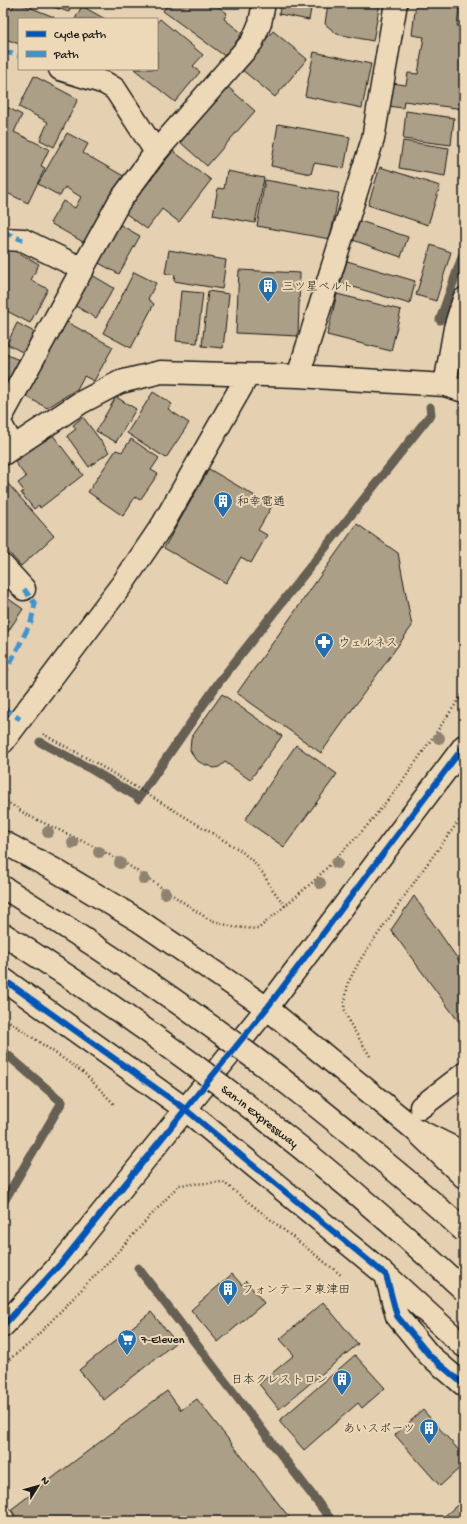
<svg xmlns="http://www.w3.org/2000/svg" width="467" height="1524" font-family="'Gochi Hand','Klee One',sans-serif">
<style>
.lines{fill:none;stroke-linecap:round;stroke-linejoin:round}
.stream{stroke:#665f53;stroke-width:9}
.building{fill:#ac9f88;stroke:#1c1c1c}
.minor-casing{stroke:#1c1c1c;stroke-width:25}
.highway-casing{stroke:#1c1c1c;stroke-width:25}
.path{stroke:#1c1c1c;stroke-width:2.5;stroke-dasharray:1 3;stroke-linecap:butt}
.minor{stroke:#edd9b7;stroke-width:22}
.highway{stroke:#edd9b7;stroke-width:22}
.highway-bridge-casing{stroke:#1c1c1c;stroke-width:25;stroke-linecap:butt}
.highway-bridge{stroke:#edd9b7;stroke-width:22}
.quiet{stroke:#3a94d4;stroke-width:5;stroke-dasharray:10 5;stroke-linecap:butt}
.cycleway-casing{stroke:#edd9b7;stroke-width:8}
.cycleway{stroke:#0057b8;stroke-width:6}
.tree{fill:#8e8270}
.labels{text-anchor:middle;stroke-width:4;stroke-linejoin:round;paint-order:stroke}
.poi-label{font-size:12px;fill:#1c1c1c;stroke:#edd9b7;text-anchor:start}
.street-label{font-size:12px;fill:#1c1c1c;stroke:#edd9b7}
</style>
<rect width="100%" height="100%" fill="#e5d1b1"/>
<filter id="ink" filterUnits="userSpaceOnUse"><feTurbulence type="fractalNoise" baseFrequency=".025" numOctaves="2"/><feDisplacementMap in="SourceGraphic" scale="8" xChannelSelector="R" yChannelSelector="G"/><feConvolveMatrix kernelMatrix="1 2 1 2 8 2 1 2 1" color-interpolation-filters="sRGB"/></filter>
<g filter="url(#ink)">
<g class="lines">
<path class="stream" d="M440 320 464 251
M40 742 89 768 139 798
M138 799 219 682 431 414 430 407
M3 1051 62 1102 3 1203
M138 1268 332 1521"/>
</g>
<path class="building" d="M15 3H19L54 17 53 19H19V44L3 38V5L12 9Z
M41 3H71L69 12Z
M169 3H213L227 13 224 19 242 33 226 57 163 11Z
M281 3H312L309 20 279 14Z
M328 3H380L373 41 337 34 325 24Z
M416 3 438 5 439 3H455L454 8H459L457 26 464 27V98L463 109 404 101 403 108 388 106 392 83 406 85 408 73 418 74 424 37 412 35Z
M82 6 105 19H75Z
M160 19 203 55 193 66 200 72 175 102 134 69H157V22Z
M273 31 307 59 275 97 241 69Z
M314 52 371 64 362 108 305 96Z
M34 76 78 99 54 147 40 140 48 122 19 107Z
M228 87 255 111 207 166 180 142Z
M3 105 22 115 14 132 49 149 41 166 45 168 28 203 3 191Z
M406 111 454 118 451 145 403 139Z
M278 124 350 137 344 168 314 163 311 174 271 166Z
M67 133 88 144 83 153 127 178 90 246 50 223 63 201 75 208 81 197 65 187 60 196 38 184Z
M403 141 449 148 445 176 399 168Z
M173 151 211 180 179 222 162 209 147 229 125 213Z
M380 167 440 186 428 225 368 205Z
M227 171 264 178 255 223 213 215 218 188 224 189Z
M265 180 339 193 330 239 257 226Z
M360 221 408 237 401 257 353 240Z
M117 223 140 236 119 274 95 261Z
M431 245 451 252 436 301 416 295Z
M6 246 39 264 31 280 48 289 30 323 3 309V253Z
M169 250 226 260 222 289 174 281 175 275 165 273Z
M347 261 415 281 410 304 340 283Z
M239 270 300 273 298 336 236 333Z
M134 272 156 283 148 299 154 304 131 348 103 333Z
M92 275 114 288 96 318 72 304 79 291 83 292Z
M181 291 203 293 197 343 176 341Z
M208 291 229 294 223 348 202 346Z
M337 294 401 310 391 351 327 335Z
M63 320 113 347 94 381 84 376 77 389 47 408 22 394Z
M17 323 38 334 28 355 7 344Z
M3 353 19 360 3 395Z
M153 392 172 404 168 409 189 423 166 458 127 433Z
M116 397 136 409 116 442 96 431Z
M83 417 109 452 89 467 67 436 76 429 73 425Z
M52 434 83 475 40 508 39 505 34 509 21 493 24 491 18 483 26 477 15 462Z
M131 439 159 458 151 470 158 474 140 500 135 497 123 516 88 492 116 450 122 452Z
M209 469 272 506 258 530 267 535 251 563 241 557 226 583 164 548Z
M3 478 54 536 21 566 3 546Z
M357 524 398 553 412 626 321 753 237 693Z
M3 595 23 609 3 639Z
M222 694 282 736 250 780 225 762 219 767 214 768 201 763 195 759 190 750 191 738Z
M296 745 337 774 284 847 245 820Z
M414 896 464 968V1014L459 1022 391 930Z
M232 1274 242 1285 246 1281 264 1303 218 1342 191 1310Z
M323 1302 358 1344 279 1409 259 1384 294 1355 280 1339Z
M151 1312 176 1342 104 1400 79 1370Z
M355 1355 385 1388 362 1408 358 1403 304 1450 279 1421Z
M167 1391 181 1410 197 1399 292 1521H17L9 1511Z
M423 1410 464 1456V1464L440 1486 395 1435Z
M463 1500 464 1521H439Z"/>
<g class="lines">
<g class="minor-casing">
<path id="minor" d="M60 69 105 83 115 89 156 152
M3 239 23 240 83 269
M298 376 373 139 396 3
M445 385 455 328 464 299
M3 414 119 202 156 152 252 42 260 23 264 3
M3 428 13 447
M3 454 80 403 120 382 161 372 298 376 445 385 464 391
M3 566 24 589
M3 742 123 583 163 524 248 375
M3 842 53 869 138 920 267 1008 413 1128 464 1153
M3 979 185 1109 386 1275 397 1316 429 1355 464 1385
M421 1107 464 1074
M3 1326 63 1261 267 1008 464 746
M3 1519 4 1521"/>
</g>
<g class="highway-casing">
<path id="highway" d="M413 1128 464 1177
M386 1275 464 1346"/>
</g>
<path class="path" d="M43 734 94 762 240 850 256 864 264 875 270 886 285 906
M3 799 27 815 97 848 128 865 208 919 233 927 258 929 315 880 367 826 402 782 464 692
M3 1017 84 1073 115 1105
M370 1056 349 1022 344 1008 348 983 360 960 422 871 464 814
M3 1364 29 1344 110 1260 179 1185 223 1182 341 1275"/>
<use href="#minor" class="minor"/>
<use href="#highway" class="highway"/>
<g class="highway-bridge-casing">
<path id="highway-bridge" d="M3 887C135 969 263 1059 382 1160 410 1183 438 1206 464 1231
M3 934C167 1038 322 1157 464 1290"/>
</g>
<use href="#highway-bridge" class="highway-bridge"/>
<path class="quiet" d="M3 51 19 56
M3 232 23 240
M3 677 31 622 35 604 24 589
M3 708 20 719"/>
<g class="cycleway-casing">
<path id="cycleway" d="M3 979 185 1109 386 1275 397 1316 429 1355 464 1385
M3 1326 63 1261 267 1008 464 746"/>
</g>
<use href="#cycleway" class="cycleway"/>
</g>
<g class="tree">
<circle cx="439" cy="738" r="6"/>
<circle cx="48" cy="832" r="6"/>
<circle cx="73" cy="843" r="6"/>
<circle cx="99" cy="852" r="6"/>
<circle cx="120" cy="863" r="6"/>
<circle cx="337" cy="863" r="6"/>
<circle cx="144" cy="879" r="6"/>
<circle cx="320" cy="883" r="6"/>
<circle cx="165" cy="893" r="6"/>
</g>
</g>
<defs>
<g id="building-pin" transform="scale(1)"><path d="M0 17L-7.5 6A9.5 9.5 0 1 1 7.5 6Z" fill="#1f6fb2" stroke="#edd9b7"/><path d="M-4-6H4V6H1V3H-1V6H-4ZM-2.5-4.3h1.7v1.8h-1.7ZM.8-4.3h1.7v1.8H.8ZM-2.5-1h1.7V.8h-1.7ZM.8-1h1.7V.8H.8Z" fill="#fff"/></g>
<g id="pharmacy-pin" transform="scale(1)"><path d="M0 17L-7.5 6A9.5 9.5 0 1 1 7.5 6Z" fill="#1f6fb2" stroke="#edd9b7"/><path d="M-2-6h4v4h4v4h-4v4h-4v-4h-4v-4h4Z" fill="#fff"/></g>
<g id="supermarket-pin" transform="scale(1)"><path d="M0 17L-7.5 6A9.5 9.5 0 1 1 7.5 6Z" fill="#1f6fb2" stroke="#edd9b7"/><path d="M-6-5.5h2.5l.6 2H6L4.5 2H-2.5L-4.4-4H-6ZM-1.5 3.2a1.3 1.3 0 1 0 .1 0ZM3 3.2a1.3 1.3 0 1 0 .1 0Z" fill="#fff"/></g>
</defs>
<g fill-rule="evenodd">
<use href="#building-pin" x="268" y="286"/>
<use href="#building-pin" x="223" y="501"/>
<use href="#pharmacy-pin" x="324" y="642"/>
<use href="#building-pin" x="228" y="1289"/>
<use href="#supermarket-pin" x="127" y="1339"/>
<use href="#building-pin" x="342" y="1379"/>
<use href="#building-pin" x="429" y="1428"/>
</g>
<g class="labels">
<g class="poi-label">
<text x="282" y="290">三ツ星ベルト</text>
<text x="237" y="505">和幸電通</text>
<text x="338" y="646">ウェルネス</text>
<text x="242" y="1293">フォンテーヌ東津田</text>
<text x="141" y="1343">7-Eleven</text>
<text x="328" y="1383" text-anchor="end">日本クレストロン</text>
<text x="415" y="1432" text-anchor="end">あいスポーツ</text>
</g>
<g class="street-label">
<text transform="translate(260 1116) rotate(38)" y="4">San-In Expressway</text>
</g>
</g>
<rect width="467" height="1524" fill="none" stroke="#edd9b7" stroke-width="16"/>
<rect x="8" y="8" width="451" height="1508" fill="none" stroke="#1c1c1c" stroke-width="1.5" filter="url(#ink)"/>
<rect x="18" y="18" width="140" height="52" fill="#edd9b7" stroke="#998d79"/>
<rect x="26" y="31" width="20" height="6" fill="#0057b8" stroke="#998d79"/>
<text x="54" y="38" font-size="12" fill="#1c1c1c">Cycle path</text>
<rect x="26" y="51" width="20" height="6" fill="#3a94d4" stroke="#998d79"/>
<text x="54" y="58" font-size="12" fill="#1c1c1c">Path</text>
<g transform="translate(38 1486) rotate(53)" stroke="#edd9b7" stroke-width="3" paint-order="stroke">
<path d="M0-3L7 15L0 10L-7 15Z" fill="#1c1c1c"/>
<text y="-6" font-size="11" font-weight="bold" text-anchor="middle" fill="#1c1c1c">N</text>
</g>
</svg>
